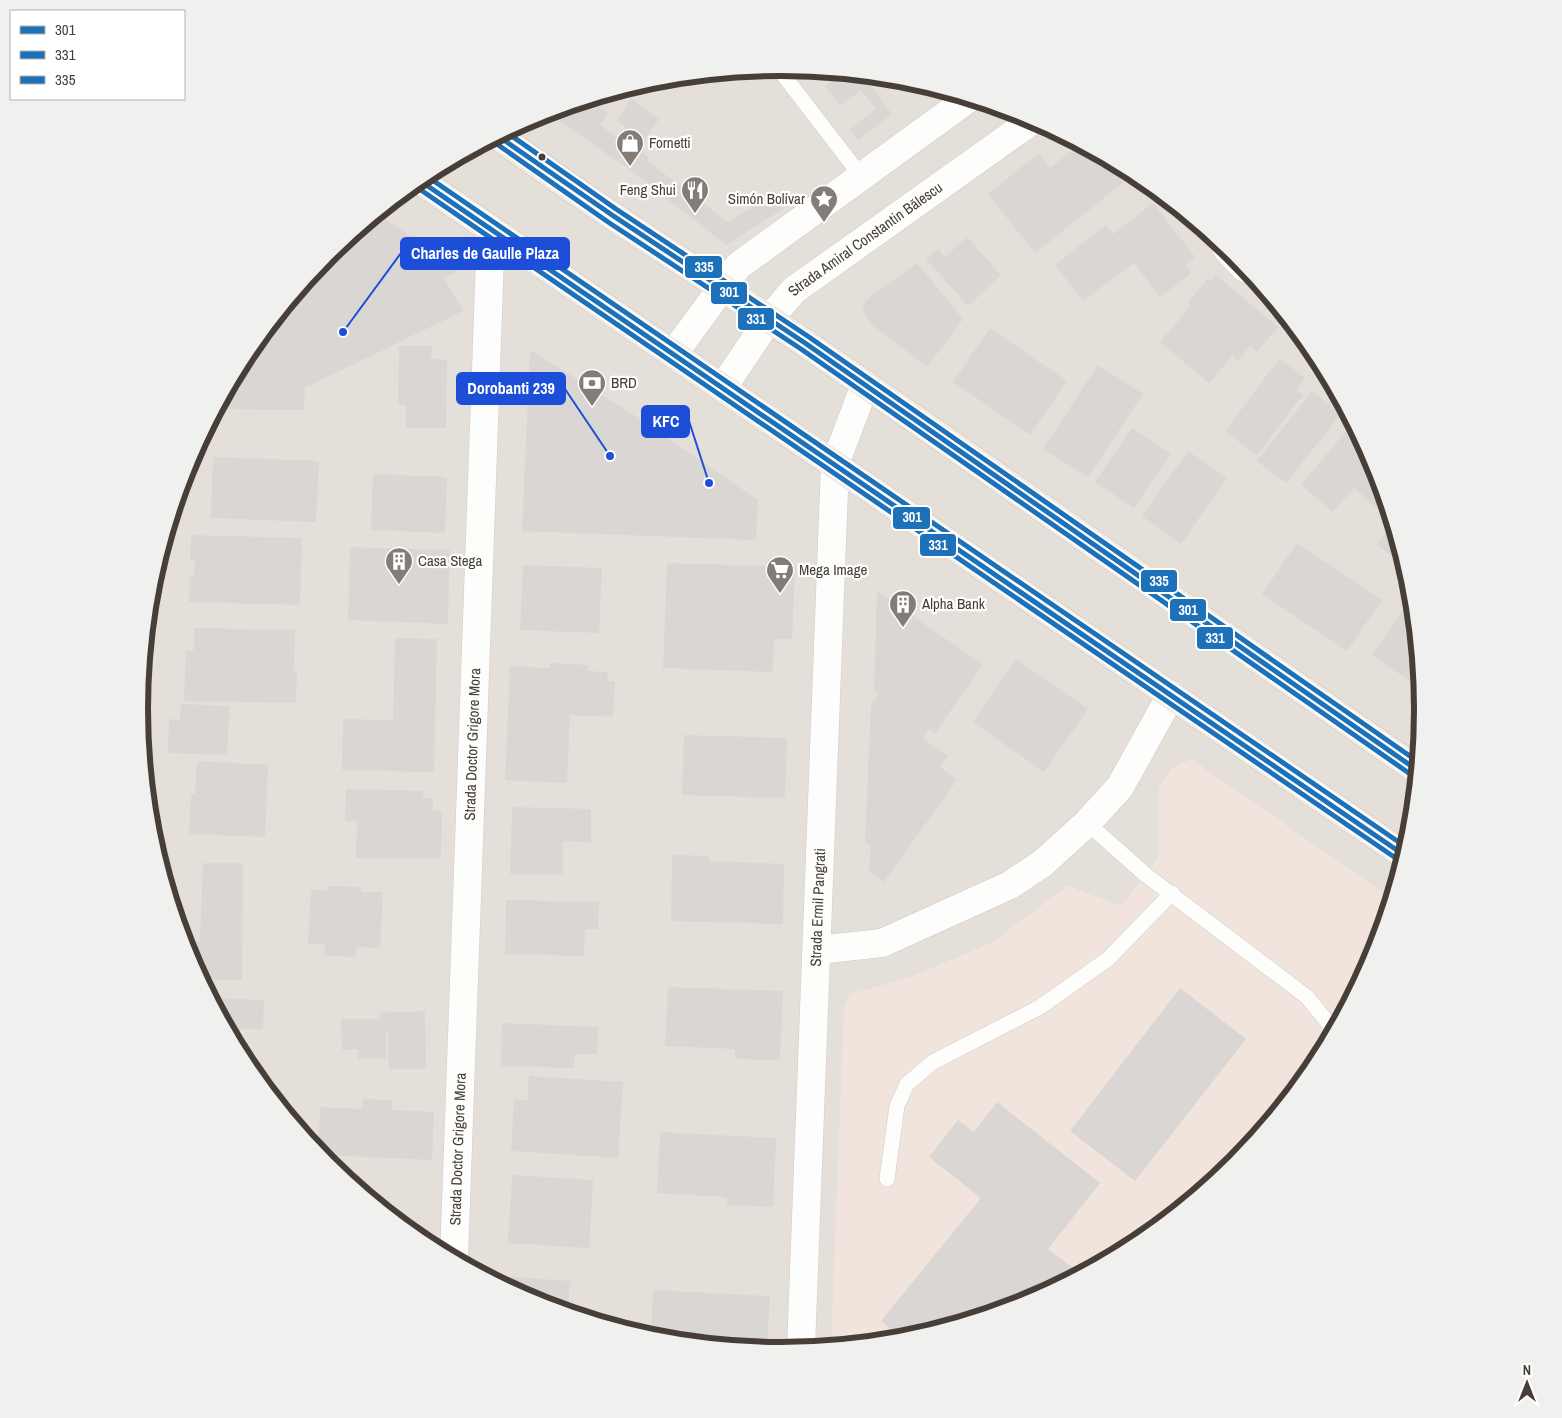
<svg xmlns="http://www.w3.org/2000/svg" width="1562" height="1418" font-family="'Archivo Narrow',sans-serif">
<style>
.residential{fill:#e5dfda}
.commercial{fill:#f0e4dd}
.building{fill:#dad6d3}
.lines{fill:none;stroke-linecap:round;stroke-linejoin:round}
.lane-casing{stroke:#cecbc8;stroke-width:16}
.street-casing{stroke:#cecbc8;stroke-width:29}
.primary-casing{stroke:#d2c6bb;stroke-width:29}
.lane{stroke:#fdfdfc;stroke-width:15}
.street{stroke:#fdfdfc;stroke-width:28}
.primary{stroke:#f1ebe5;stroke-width:28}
.bus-1-casing{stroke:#fff;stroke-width:9}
.bus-2-casing{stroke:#fff;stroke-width:9}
.bus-3-casing{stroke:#fff;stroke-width:9}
.bus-1{stroke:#1d71b8;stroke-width:5}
.bus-2{stroke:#1d71b8;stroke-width:5}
.bus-3{stroke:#1d71b8;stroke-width:5}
.bus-dot{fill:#473e38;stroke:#fff;stroke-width:2}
.labels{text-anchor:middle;stroke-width:4.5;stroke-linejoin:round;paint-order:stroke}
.poi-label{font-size:15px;fill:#473e38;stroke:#fff;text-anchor:start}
.street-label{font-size:15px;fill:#473e38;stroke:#fff}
.rim{fill:none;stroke:#473e38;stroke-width:6}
.leader{fill:none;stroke:#1d4ed8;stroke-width:2}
.callout-dot{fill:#1d4ed8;stroke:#fff;stroke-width:2}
.callout{fill:#1d4ed8;stroke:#1d4ed8;stroke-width:2}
.callout-label{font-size:16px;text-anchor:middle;font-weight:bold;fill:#fff}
.line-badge{stroke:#fff;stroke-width:2}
.badge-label{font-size:14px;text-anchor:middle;font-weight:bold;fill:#fff}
</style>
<rect width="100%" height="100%" fill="#f2efec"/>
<path class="residential" d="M142 708a639 639 0 1 1 1278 0a639 639 0 1 1-1278 0Z"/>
<path class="commercial" d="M1191 759 1391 898 1374 955 1314 1066 1234 1163 1137 1243 1026 1302 906 1338 831 1346 844 1007 850 994 908 978 991 943 1068 886 1121 906 1159 857V787L1172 768Z"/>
<path class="building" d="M841 73 863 76 892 114 858 140 850 129 876 109 861 90 840 106 825 86Z
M601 96 596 104 608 113 600 125 618 138 626 127 617 121 631 99 659 119 638 149 649 157 647 161 728 222 771 196 783 209 726 245 637 175 550 114 551 112Z
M1079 145 1109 160 1125 181 1035 253 988 194 1039 153 1050 168Z
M1153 203 1195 257 1185 265 1191 273 1160 297 1134 263 1083 301 1055 265 1106 225 1113 234Z
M378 214 459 270 444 278 463 311 305 388 304 410 217 409 248 352 328 255Z
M967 237 1001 275 968 306 926 259 938 248 945 257Z
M917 263 963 319 927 367 870 323 862 309 866 300Z
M1216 275 1278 327 1257 352 1250 346 1238 361 1232 356 1209 383 1160 342 1191 306 1188 303 1208 278 1211 281Z
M990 328 1067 381 1030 435 953 382Z
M399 346H432L431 359 447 360 446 428H406V405H398Z
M530 350 631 413 758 500 756 540 522 531Z
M1279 359 1305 378 1297 390 1303 395 1257 455 1225 431Z
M1098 365 1143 394 1088 477 1043 449Z
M1312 391 1341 414 1286 483 1257 461Z
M1352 424 1374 464 1386 504 1380 511 1354 488 1333 512 1301 485Z
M1132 428 1171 454 1134 508 1095 482Z
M1188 451 1227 478 1181 544 1142 516Z
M213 457 319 461 316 522 211 518Z
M373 474 447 477 445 533 371 530Z
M1392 525 1403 561 1405 567 1376 544Z
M191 535 302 538 300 605 189 602 190 577H194L195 560H190Z
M1297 543 1382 600 1347 651 1262 594Z
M350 547 450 550 448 624 348 620Z
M667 563 795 567 792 639H774L773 672 663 668Z
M523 565 602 568 599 633 520 630Z
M877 591 983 665 935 733 929 729 923 739 948 756 940 767 957 780 884 882 869 871 871 846 865 842 871 704 879 694 874 690Z
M1403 610 1413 617 1420 688 1372 655Z
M194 628 295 630 294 671H297L296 703 184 701 186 650H194Z
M395 638 437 639 434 772 342 770 343 719 393 720Z
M1016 659 1088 709 1044 772 973 722Z
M550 663 589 665 588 671 608 672 607 681H615L613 717 570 715 567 783 505 780 510 666 550 668Z
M181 704 230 706 227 755 168 753 169 719 180 720Z
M684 735 787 738 785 798 682 795Z
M197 761 268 765 265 837 189 834 191 794H195Z
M346 789 423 791V798H433V810L442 811 441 859 356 858 357 821H345Z
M512 807 591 809V842L563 841V875L510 874Z
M672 855 710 856 709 861 784 864 783 924 671 921Z
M203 863H243L242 980 202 979 188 954 184 941H200Z
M327 886 361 887V892H383L380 948 356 947V957L324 956 325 944H308L311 890H327Z
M506 900 599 902 598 929H585L584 956 505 954Z
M668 987 783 991 780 1060 735 1059V1049L665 1046Z
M1180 988 1246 1039 1135 1181 1070 1131Z
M212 998 264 1000 263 1029H240L239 1049Z
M425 1011 426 1069H389L388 1033H386V1058L358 1059V1049L342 1050 341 1019H381L380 1013Z
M502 1023 598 1027 597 1054H575L574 1068 501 1066Z
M529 1076 623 1082 618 1158 511 1151 514 1099 527 1100Z
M363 1099 392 1100V1110L434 1112 432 1160 321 1155 318 1151 320 1107 362 1109Z
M997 1102 1100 1183 1048 1249 1080 1273 1026 1302 903 1338 881 1321 981 1198 929 1157 958 1120 974 1132Z
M660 1132 776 1138 773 1207 727 1205V1197L657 1193Z
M512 1175 593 1180 589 1248 508 1243Z
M394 1218H407V1228L400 1223Z
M512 1277 570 1281 568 1311 535 1302 512 1289Z
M653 1290 770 1296 767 1349 651 1337Z"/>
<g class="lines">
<g class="lane-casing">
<path id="lane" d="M778 68 861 176
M1087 823 1146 875 1307 997 1334 1030
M887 1179 897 1106 907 1084 933 1062 1040 1007 1108 959 1172 893"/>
</g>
<g class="street-casing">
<g id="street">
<path d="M1227 249 1245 268"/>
<path d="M674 353 738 266 968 99"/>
<path id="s1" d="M723 387 769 319 794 290 1033 120"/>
<path d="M818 950 882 943 1010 885 1043 863 1087 823 1120 787 1171 695"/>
<path id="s2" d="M454 1258 491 230"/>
<path id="s3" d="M801 1348 835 464 865 385"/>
</g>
</g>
<g class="primary-casing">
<path id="primary" d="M498 136C597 209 703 274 805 343 1010 484 1213 628 1417 770
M419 180 1404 855"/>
</g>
<use href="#lane" class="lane"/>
<use href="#street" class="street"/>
<use href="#primary" class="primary"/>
<g class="bus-1-casing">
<path id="bus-1" d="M498 136 612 215 805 343 1417 770
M419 180 1404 855"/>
</g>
<g class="bus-2-casing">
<path id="bus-2" d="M494 142 608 222 801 349 1413 776
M415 186 1400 861"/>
</g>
<g class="bus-3-casing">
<path id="bus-3" d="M506 132 616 209 809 337 1417 761
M425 175 1406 847"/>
</g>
<use href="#bus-1" class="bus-1"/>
<use href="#bus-2" class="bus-2"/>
<use href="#bus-3" class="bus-3"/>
</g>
<defs>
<g id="shop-pin" transform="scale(1.4375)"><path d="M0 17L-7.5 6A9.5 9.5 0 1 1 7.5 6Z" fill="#837c77" stroke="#fff"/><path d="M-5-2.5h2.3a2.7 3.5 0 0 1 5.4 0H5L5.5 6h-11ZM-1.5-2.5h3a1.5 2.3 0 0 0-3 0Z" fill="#fff"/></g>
<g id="restaurant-pin" transform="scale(1.4375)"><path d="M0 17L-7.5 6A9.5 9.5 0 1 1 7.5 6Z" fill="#837c77" stroke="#fff"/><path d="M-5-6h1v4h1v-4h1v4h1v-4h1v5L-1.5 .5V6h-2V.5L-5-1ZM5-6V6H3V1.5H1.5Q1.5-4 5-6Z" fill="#fff"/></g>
<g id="sight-pin" transform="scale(1.4375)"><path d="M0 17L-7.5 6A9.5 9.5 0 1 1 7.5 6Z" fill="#837c77" stroke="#fff"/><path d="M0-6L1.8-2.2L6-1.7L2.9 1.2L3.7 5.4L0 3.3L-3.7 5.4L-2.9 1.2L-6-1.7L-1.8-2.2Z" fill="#fff"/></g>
<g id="bank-pin" transform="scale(1.4375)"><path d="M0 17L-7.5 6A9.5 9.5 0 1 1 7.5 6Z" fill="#837c77" stroke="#fff"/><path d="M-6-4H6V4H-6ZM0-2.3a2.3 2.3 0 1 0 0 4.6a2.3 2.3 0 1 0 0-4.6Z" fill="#fff"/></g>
<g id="building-pin" transform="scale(1.4375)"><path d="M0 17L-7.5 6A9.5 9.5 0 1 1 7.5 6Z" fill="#837c77" stroke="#fff"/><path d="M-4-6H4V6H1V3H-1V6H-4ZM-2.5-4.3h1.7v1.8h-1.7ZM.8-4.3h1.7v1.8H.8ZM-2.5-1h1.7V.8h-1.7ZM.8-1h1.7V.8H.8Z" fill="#fff"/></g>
<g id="supermarket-pin" transform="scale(1.4375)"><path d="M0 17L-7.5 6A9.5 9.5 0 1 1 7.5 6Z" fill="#837c77" stroke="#fff"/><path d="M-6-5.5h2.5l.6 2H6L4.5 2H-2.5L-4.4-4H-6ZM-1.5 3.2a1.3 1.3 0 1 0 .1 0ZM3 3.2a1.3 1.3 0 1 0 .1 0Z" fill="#fff"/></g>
</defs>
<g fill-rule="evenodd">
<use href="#shop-pin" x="630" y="143"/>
<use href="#restaurant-pin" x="695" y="190"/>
<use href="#sight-pin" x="824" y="199"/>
<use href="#bank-pin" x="592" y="383"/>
<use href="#building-pin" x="399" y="561"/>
<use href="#supermarket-pin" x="780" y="570"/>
<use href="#building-pin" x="903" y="604"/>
</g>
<circle class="bus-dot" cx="542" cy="157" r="4.5"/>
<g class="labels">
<g class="poi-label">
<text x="649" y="148">Fornetti</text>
<text x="676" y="195" text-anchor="end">Feng Shui</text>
<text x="805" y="204" text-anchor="end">Simón Bolívar</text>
<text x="611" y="388">BRD</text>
<text x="418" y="566">Casa Stega</text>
<text x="799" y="575">Mega Image</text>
<text x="922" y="609">Alpha Bank</text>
</g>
<g class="street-label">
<text dy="5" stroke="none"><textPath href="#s1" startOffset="208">Strada Amiral Constantin Bălescu</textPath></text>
<text dy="5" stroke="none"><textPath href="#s2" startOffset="514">Strada Doctor Grigore Mora</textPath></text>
<text dy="5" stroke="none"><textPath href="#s3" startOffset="441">Strada Ermil Pangrati</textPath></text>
<text dy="5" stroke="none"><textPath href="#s2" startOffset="109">Strada Doctor Grigore Mora</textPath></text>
</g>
</g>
<path d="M0 0H1562V1418H0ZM148 709a633 633 0 1 1 1266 0a633 633 0 1 1-1266 0Z" fill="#f0f0ef" fill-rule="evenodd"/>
<path class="rim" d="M148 709a633 633 0 1 1 1266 0a633 633 0 1 1-1266 0Z"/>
<path class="leader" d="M343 332L401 253M610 456L565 389M709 483L689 421"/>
<g class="callout-dot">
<circle cx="343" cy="332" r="5"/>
<circle cx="610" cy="456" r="5"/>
<circle cx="709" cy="483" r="5"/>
</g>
<g class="callout">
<rect x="401" y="238" width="168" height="31" rx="5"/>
<rect x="457" y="373" width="108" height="31" rx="5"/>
<rect x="642" y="406" width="47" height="31" rx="5"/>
</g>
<g class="callout-label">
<text x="485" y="259">Charles de Gaulle Plaza</text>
<text x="511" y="394">Dorobanti 239</text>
<text x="666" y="427">KFC</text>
</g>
<g class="line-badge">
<rect x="684" y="255" width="39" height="24" rx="5" fill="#1d71b8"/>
<rect x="710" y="281" width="38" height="24" rx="5" fill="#1d71b8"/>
<rect x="737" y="307" width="38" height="24" rx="5" fill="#1d71b8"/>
<rect x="892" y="506" width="39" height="24" rx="5" fill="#1d71b8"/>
<rect x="919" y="533" width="38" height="24" rx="5" fill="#1d71b8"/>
<rect x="1140" y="569" width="38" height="24" rx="5" fill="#1d71b8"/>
<rect x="1169" y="598" width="38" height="24" rx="5" fill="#1d71b8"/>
<rect x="1196" y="626" width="38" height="24" rx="5" fill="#1d71b8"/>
</g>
<g class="badge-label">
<text x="704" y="272">335</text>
<text x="729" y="297">301</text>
<text x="756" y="324">331</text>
<text x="912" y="522">301</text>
<text x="938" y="550">331</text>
<text x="1159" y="586">335</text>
<text x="1188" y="615">301</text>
<text x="1215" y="643">331</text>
</g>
<rect x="10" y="10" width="175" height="90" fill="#ffffff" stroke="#b5b2af"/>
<rect x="20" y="26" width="25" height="8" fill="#1d71b8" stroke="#b5b2af"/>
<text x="55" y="35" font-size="15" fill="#473e38">301</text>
<rect x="20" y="51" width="25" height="8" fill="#1d71b8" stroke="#b5b2af"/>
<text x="55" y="60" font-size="15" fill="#473e38">331</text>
<rect x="20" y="76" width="25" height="8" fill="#1d71b8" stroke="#b5b2af"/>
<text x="55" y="85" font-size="15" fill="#473e38">335</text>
<g transform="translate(1527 1383)" stroke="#ffffff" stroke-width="4" paint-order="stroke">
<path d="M0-4L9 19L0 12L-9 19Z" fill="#473e38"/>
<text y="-8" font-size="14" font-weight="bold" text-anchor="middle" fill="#473e38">N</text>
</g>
</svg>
